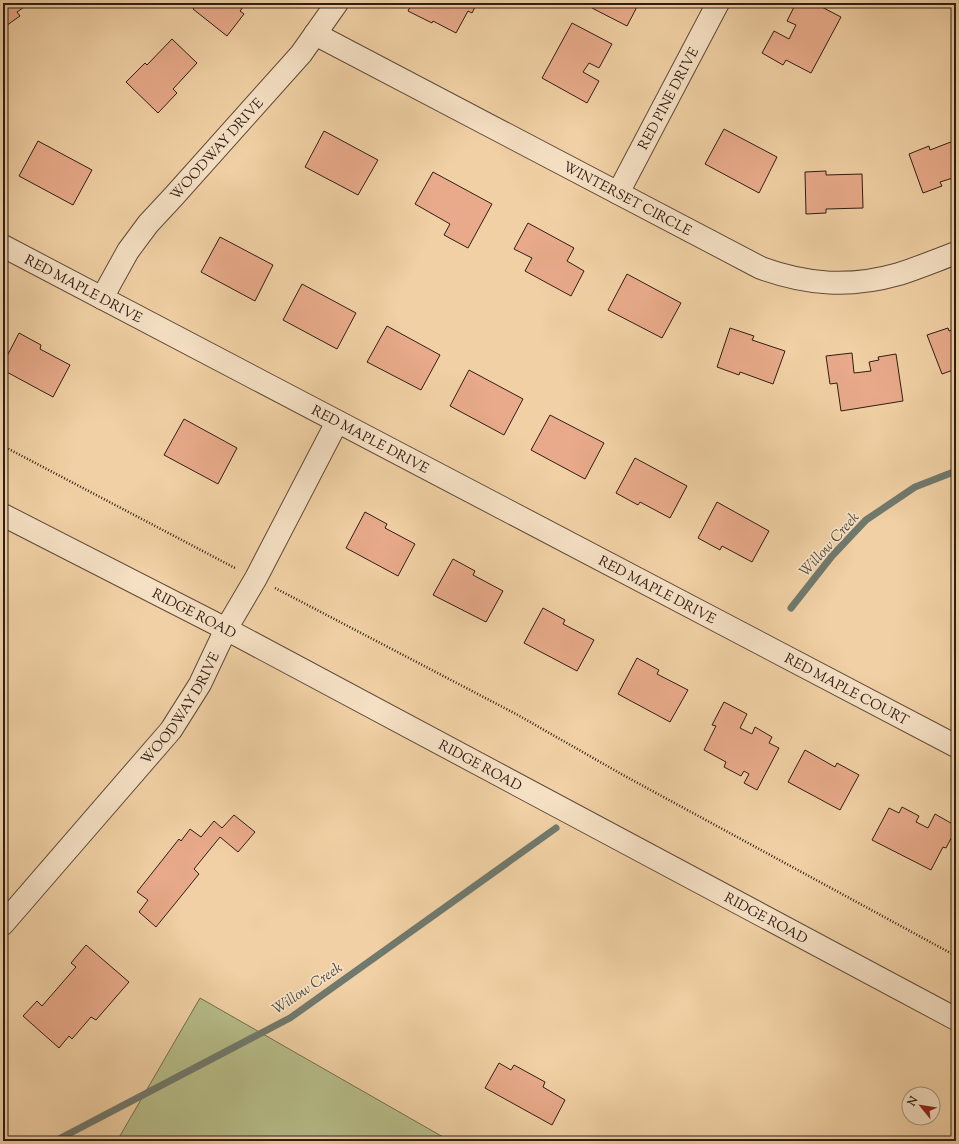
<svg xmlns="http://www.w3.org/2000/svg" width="959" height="1144" font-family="'Sorts Mill Goudy',serif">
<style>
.green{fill:#b6bc88;stroke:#746c4e}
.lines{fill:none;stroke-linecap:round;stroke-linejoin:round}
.stream{stroke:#70796d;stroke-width:7}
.building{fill:#e8aa8a;stroke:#311d14}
.minor-casing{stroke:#614a38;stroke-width:24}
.path{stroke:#311d14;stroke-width:2.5;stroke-dasharray:1 2;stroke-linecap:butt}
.minor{stroke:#f5e0c4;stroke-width:22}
.labels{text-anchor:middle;stroke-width:3.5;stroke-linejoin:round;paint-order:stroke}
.street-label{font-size:14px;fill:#311d14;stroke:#f5e0c4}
.water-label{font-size:15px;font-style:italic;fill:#504b41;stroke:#f5e0c4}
</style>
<rect width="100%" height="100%" fill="#f0d0a4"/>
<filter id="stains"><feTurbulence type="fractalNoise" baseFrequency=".005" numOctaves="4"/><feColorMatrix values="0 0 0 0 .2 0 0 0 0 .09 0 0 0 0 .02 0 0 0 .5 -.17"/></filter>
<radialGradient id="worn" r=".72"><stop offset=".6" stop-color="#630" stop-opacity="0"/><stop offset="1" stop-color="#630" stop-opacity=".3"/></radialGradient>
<path class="green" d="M200 998 450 1141H117Z"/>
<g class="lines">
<path class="stream" d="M791 608 832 556 866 520 915 487 956 471
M55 1141 290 1018 556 828"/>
</g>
<path class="building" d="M3 3H30L17 12 20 16 3 28Z
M198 3H246L240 11 244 14 227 36 193 9Z
M412 3H477L472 13 468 11 456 33 433 21 432 23 408 11Z
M595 3H639L627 26 592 8Z
M796 3H814L841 17 811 73 786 60 783 65 762 53 774 31 789 39 796 25 787 21Z
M572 23 612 44 599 68 589 63 583 72 599 81 587 103 542 78Z
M172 39 197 63 173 89 177 93 158 113 126 82 145 63 147 65Z
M724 129 777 157 759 193 705 164Z
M324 131 378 160 358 195 305 167Z
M956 140V177L940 182 942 186 923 193 909 154 929 146 930 150Z
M38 141 92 170 73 205 19 176Z
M826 171V175L862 174 863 208 826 209V213L806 214 805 172Z
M433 172 492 204 468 248 444 235 450 224 415 204Z
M528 223 574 248 567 261 584 271 571 296 525 271 532 258 514 249Z
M220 237 273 265 255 301 201 272Z
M627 274 681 303 662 338 608 310Z
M302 284 356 313 337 349 283 320Z
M387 326 440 355 421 390 367 362Z
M730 328 754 336 752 340 785 351 773 384 740 372 739 375 717 367Z
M948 328 949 331 956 328V369L942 374 927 335Z
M19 333 41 345 40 349 70 365 53 397 3 370V364Z
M852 353 854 373 871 371 869 362 879 360 878 357 896 354 903 401 841 411 837 383 830 384 826 356Z
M469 370 523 399 504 435 450 406Z
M550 415 604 443 585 479 531 450Z
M184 419 237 448 218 484 164 455Z
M635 458 687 486 670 518 640 502 638 505 616 493Z
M717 502 769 531 752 562 722 546 720 550 698 538Z
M365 512 387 524 385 528 415 544 398 576 346 548Z
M453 559 475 571 473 575 503 591 486 622 433 595Z
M543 608 565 620 563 624 594 640 577 671 524 643Z
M637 658 659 670 657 674 688 690 670 722 618 694Z
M724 702 747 714 740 728 752 734 755 727 772 737 769 743 779 748 757 790 744 783 749 774 744 771 741 776 724 767 726 762 704 750 716 726 712 725Z
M805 750 835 767 837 763 859 775 840 810 788 782Z
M902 807 919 816 916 822 928 828 935 814 956 826V829L946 848 943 847 931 870 872 840 889 808 899 813Z
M234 815 255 832 238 852 220 837 194 869 199 874 156 927 139 912 148 900 137 892 179 839 181 841 190 829 201 837 214 821 222 828Z
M86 945 129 982 96 1020 91 1017 72 1039 69 1036 59 1048 23 1016 37 1001 42 1006 76 967 71 963Z
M499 1063 511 1070 514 1065 545 1082 543 1087 565 1100 552 1125 485 1088Z"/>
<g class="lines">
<g class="minor-casing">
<g id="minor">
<path id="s1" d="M315 34 761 268C808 285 850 288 899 274 918 268 937 260 956 253"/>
<path id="s2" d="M618 193 718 3"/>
<path id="s3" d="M3 246 956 746"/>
<path id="s4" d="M102 298 128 251 148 224 174 196 301 54 337 3"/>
<path id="s5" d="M3 515 226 629 956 1019"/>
<path id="s6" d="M3 924 171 730 200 684 226 629 256 578 337 422"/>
</g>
</g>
<path class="path" d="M3 446 235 568
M275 588 516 714 623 775 956 956"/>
<use href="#minor" class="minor"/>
</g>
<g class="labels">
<g class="street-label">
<text dy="5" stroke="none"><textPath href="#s2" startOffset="107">RED PINE DRIVE</textPath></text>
<text dy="5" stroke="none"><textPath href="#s4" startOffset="189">WOODWAY DRIVE</textPath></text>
<text dy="5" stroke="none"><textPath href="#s1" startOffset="353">WINTERSET CIRCLE</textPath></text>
<text dy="5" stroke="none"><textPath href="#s3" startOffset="91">RED MAPLE DRIVE</textPath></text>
<text dy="5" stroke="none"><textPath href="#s3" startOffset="415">RED MAPLE DRIVE</textPath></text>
<text dy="5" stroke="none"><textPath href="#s3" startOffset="739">RED MAPLE DRIVE</textPath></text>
<text dy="5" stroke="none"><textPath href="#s5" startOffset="215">RIDGE ROAD</textPath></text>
<text dy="5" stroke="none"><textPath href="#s3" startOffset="953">RED MAPLE COURT</textPath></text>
<text dy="5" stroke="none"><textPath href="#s6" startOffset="280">WOODWAY DRIVE</textPath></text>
<text dy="5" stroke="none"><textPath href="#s5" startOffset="539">RIDGE ROAD</textPath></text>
<text dy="5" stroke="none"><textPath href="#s5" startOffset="863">RIDGE ROAD</textPath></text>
</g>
<g class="water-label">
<text transform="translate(829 544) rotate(-48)" y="5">Willow Creek</text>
<text transform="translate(307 988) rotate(-34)" y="5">Willow Creek</text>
</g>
</g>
<rect width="959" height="1144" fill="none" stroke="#f0d0a4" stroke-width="16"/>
<rect x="4" y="4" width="951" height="1136" fill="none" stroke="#311d14" stroke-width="2"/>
<rect x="8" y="8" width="943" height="1128" fill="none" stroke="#311d14"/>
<g transform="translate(921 1106) rotate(300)"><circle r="19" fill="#f5e0c4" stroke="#a7927e"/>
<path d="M0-3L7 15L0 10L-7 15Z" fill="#8f2418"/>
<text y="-6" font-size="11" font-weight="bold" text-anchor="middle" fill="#311d14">N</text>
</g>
<rect width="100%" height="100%" filter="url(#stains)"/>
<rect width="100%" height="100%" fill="url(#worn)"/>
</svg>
